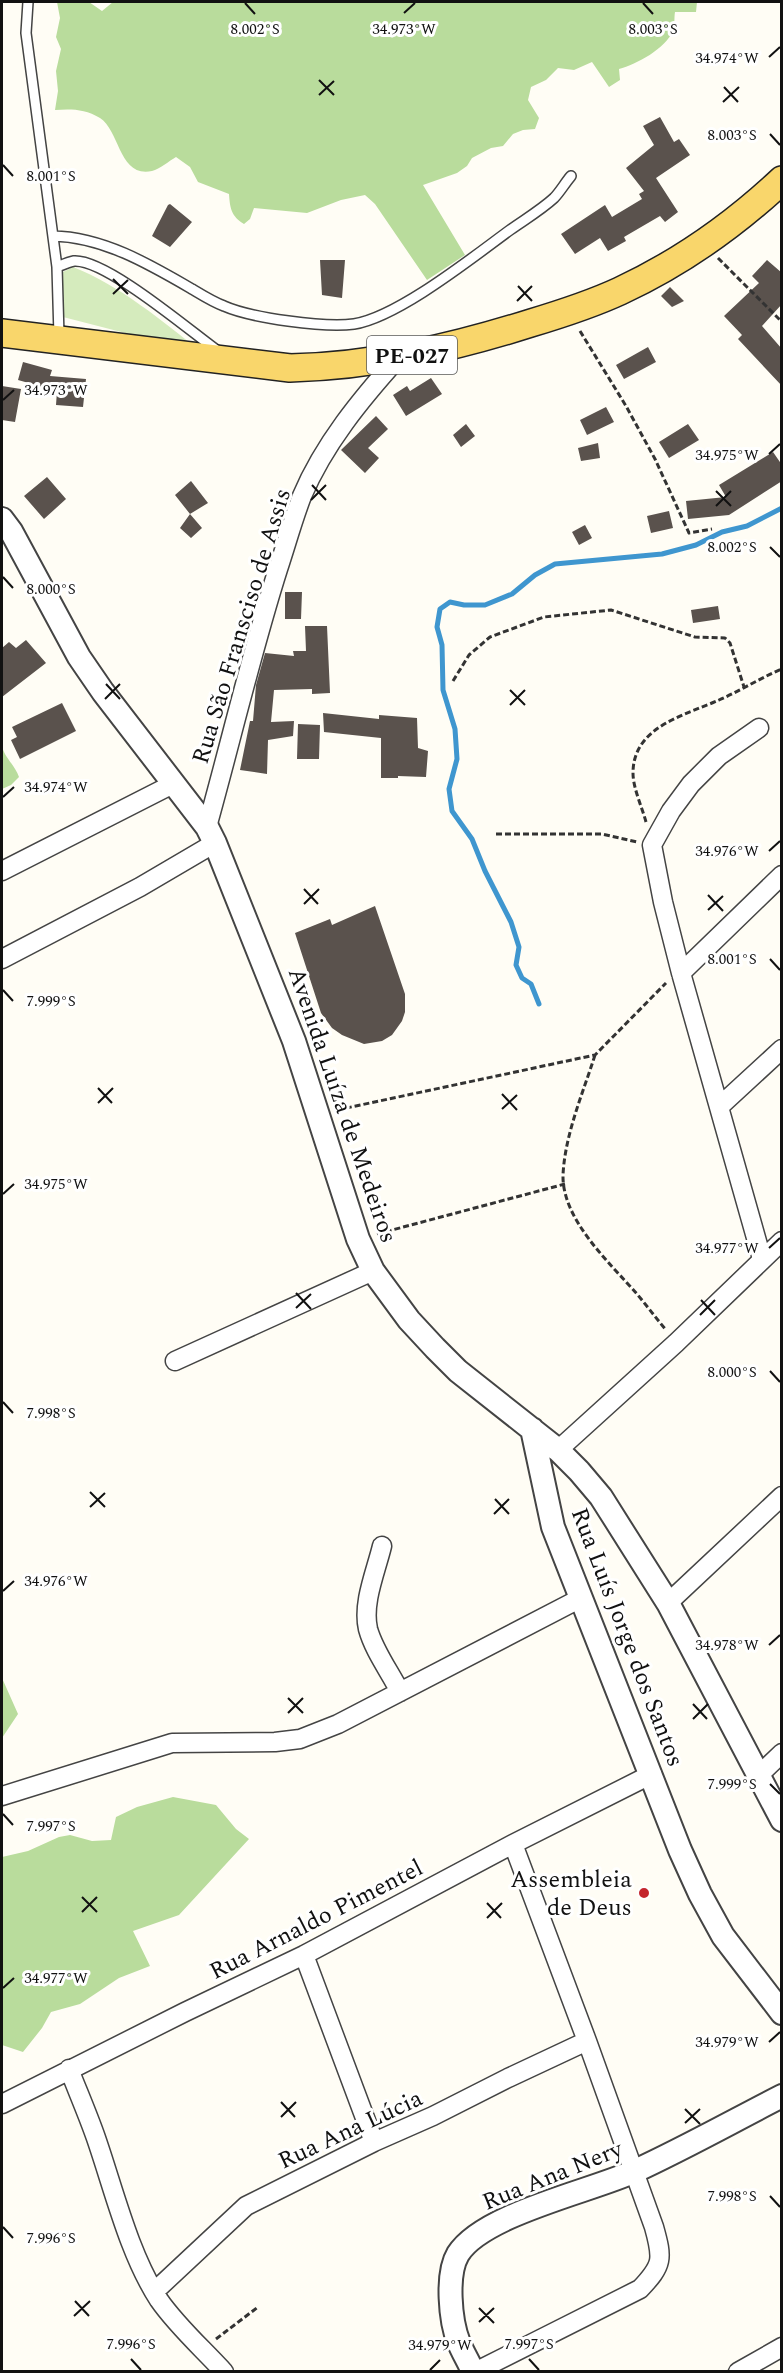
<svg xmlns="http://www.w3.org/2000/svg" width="783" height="2373" font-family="Spectral,serif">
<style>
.green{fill:#d5ebbd}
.forest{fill:#b9dc9c}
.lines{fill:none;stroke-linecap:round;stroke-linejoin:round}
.stream{stroke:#3f96cf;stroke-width:5}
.building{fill:#5a524d}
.service-casing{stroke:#444;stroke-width:12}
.minor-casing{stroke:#444;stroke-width:21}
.tertiary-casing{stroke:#444;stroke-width:26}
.primary-casing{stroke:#222;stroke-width:30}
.path{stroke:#333;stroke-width:3;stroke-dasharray:6 3;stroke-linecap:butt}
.service{stroke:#fff;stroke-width:9}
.minor{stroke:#fff;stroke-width:18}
.tertiary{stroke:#fff;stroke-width:22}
.primary{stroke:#f9d66b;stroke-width:27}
.ticks{fill:none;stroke:#111;stroke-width:2}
.poi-dot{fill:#c4262e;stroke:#fff;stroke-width:2}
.labels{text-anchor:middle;stroke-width:6;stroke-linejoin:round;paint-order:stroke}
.shield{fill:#fff;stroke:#585858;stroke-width:1.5}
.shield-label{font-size:22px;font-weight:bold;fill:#111}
.street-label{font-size:24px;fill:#111;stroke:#fff}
.poi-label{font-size:24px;fill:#111;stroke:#fff;text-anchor:end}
.ticks-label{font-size:15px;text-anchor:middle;fill:#111;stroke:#fff;stroke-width:6;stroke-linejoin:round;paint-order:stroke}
</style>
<rect width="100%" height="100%" fill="#fffdf5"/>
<path class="green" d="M73 267C121 286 162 321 203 353L63 317 61 273Z"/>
<path class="forest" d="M57 2H89L102 11 113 2H697L696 12H675C674 17 675 26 673 31 665 49 637 64 619 69L620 80 609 87 592 62 574 70 558 68 546 80 531 87 528 100 539 118 535 129 523 130 513 134 503 146 491 148 472 158 467 166 457 173 423 185 465 255 427 280 375 204 365 195 341 200 307 213 254 208 250 219 244 224C231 216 230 208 229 194L198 182 190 167 176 157C169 161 160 169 152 171 119 178 120 131 100 118 85 109 72 109 55 110L58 91 56 71 61 49 56 37 60 18Z
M2 745C3 756 15 765 19 777L11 785 2 789Z
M2 1678 18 1714 2 1738Z
M173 1797 216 1805 236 1829 249 1839 179 1915 133 1931 150 1966 119 1978 80 2004 51 2012 42 2028 23 2052 2 2045V1857L28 1851 59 1837 70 1835 92 1841 111 1840 116 1817 137 1807Z"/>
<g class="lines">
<path class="stream" d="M539 1004 531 984 522 978 516 965 519 947 511 922 485 871 472 839 452 811 449 789 457 759 455 729 443 690 442 645 437 627 440 609 450 602 464 605H485L512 594 535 575 555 564 662 554 696 545 722 532 747 526 782 508"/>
</g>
<path class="building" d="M660 117 674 142 679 139 690 155 656 178 678 212 665 222 660 216 624 237 626 241 608 251 600 238 575 254 561 234 605 205 612 217 642 199 639 194 644 191 626 168 654 145 643 126Z
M170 204 192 222 170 247 152 236 168 205Z
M320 260H345L342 298 322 295Z
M767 260 782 273V304L762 326 782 349V386L738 339 742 335 724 316 759 283 752 276Z
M670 287 684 301 672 307 661 296Z
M648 347 656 362 624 379 616 365Z
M23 362 52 370 50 376 86 379 83 407 56 405 57 391 18 380Z
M431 378 442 394 406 416 393 395 407 386 410 391Z
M2 386 21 389 15 422 2 420Z
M606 407 614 422 587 435 580 420Z
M376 416 388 429 368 448 379 458 365 473 341 450Z
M466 424 475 436 461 447 453 435Z
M688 424 699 440 669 458 659 442Z
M598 443 600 458 581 461 578 448Z
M773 452 782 465V481L729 515 688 519 686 501 726 497 719 485Z
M47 477 66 499 44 519 24 496Z
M191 481 208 503 190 514 175 495Z
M669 511 673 528 651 533 647 516Z
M190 514 202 528 191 538 180 528Z
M585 525 592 538 579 545 572 532Z
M285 592H302L301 619H285Z
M718 606 720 619 693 623 691 610Z
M305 626H327L330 693 312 694V689L274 690 271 722 294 721 293 736 268 740 267 774 240 770 250 721H253L256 685 265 653 294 656 293 651H306Z
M26 640 46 663 2 697V648L9 642 16 648Z
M62 703 76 731 20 759 11 740 17 737 12 727Z
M323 713 379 719V715L417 718 418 748 428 751 426 777 398 776V778H381V738L324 732Z
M298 724 320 725 319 759H297Z
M375 906 405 994V1012L402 1021 392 1035 382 1041 364 1044 342 1035 332 1028 321 1013 295 933 330 919 332 925Z"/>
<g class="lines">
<g class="service-casing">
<path id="service" d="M28 2 26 33 57 267 59 336
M53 236C103 237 149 264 192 289 202 295 213 302 224 306 251 318 325 328 354 324 398 317 473 257 510 230 524 220 541 210 554 198 560 192 565 183 571 176
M57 267C62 265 69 262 74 261 106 259 190 331 218 351"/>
</g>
<g class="minor-casing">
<path id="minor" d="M759 728 719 756 691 784 671 811 652 845 663 902 681 973 762 1259
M207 827C231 741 251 654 278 569 286 545 293 519 302 496 324 444 361 399 398 358
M2 871 173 784
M2 959 140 887 215 843
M681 973 782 875
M720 1106 782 1049
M175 1361 373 1271
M558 1450 676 1343 782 1241
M382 1546C376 1571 362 1603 368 1629 374 1651 390 1672 400 1692
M668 1603 782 1496
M759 1775 782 1753
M2 1796 172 1743 275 1742 300 1739 338 1724 581 1598
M304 1955 374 2142
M69 2069C78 2092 88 2115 96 2138 114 2190 129 2254 159 2300 177 2326 202 2348 224 2372
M2 2104 185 2012 304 1955 513 1844 652 1774
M155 2291 246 2206 374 2142 433 2116 508 2078 587 2041
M475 2372 640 2289C663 2265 663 2259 654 2227L587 2041 513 1844
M738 2372 782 2347"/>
</g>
<g class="tertiary-casing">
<path id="tertiary" d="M2 519 11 531 79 657 103 692 207 827 215 843 294 1041 358 1239 373 1271 409 1320 435 1348 458 1371 558 1450 579 1471 601 1497 668 1603 782 1820
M532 1429 553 1527 680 1850 700 1894 723 1936 782 2013
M473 2372C469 2362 463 2353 459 2343 450 2321 446 2274 458 2254 483 2214 592 2191 635 2171 685 2148 733 2121 782 2096"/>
</g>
<g class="primary-casing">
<path id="primary" d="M2 333 290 368C373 366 452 348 531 323 561 314 592 304 620 291 678 264 735 224 782 180"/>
</g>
<path class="path" d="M718 258 782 322
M580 331 626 406 655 459 689 533 712 529
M453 681 469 655 490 637 544 617 611 610 695 637 725 638 730 643 744 687
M646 822C642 807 633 788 633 773 633 726 686 715 719 700 740 691 760 678 782 669
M496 834H602L637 842
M595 1055C583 1093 565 1134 563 1175 562 1220 610 1263 637 1294 647 1306 656 1318 666 1330
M337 1110 595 1055 666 983
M377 1234 565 1184
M216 2339 258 2307"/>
<use href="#service" class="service"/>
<use href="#minor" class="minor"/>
<use href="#tertiary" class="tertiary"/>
<use href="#primary" class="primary"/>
</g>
<path class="ticks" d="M245 3 255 14M643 3 653 14M404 13 415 3M769 57 780 47M319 80 334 95M724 87 738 102M319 95 334 81M723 102 739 87M770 134 780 145M3 165 13 176M113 279 128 294M518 286 532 301M113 294 128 280M517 301 532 286M3 400 14 390M769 454 780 444M312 485 326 500M716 491 731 506M311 500 326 485M716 506 731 491M770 547 780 557M3 577 13 588M106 684 120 699M510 690 525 705M105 699 120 684M510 705 525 690M3 797 14 787M769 851 780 841M304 889 318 904M708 895 723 911M304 904 319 889M708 910 723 896M770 959 780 970M3 990 13 1001M98 1088 112 1103M502 1094 517 1110M98 1103 113 1088M502 1109 517 1095M3 1194 14 1184M769 1248 780 1238M296 1293 311 1309M701 1300 715 1315M296 1308 311 1294M700 1315 715 1300M770 1371 780 1382M3 1402 13 1413M90 1492 105 1507M495 1499 509 1514M90 1507 105 1493M494 1514 509 1499M3 1591 14 1581M769 1645 780 1635M288 1698 303 1713M693 1704 707 1719M288 1713 303 1698M693 1719 708 1704M770 1784 780 1794M3 1814 13 1825M82 1897 97 1912M487 1903 501 1918M82 1912 97 1897M487 1918 502 1903M3 1988 14 1978M769 2042 780 2032M281 2102 295 2117M685 2109 700 2124M281 2117 296 2102M685 2123 700 2109M770 2196 780 2207M3 2227 13 2238M75 2301 89 2316M479 2308 494 2323M74 2316 90 2301M479 2322 494 2308M131 2359 141 2370M529 2359 539 2370M430 2370 440 2360"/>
<circle class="poi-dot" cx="644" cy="1893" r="6"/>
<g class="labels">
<rect class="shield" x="367" y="336" width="90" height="38" rx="4.5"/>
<g class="shield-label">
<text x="412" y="363">PE-027</text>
</g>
<g class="street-label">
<text transform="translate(241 626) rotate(-73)" y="8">Rua São Fransciso de Assis</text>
<text transform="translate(343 1105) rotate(71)" y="8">Avenida Luíza de Medeiros</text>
<text transform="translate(628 1637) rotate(69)" y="8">Rua Luís Jorge dos Santos</text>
<text transform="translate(316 1919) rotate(-27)" y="8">Rua Arnaldo Pimentel</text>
<text transform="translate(350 2129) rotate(-25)" y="8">Rua Ana Lúcia</text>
<text transform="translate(552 2175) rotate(-22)" y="8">Rua Ana Nery</text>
</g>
<g class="poi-label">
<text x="632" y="1887">Assembleia<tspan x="632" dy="28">de Deus</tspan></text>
</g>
</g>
<g class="ticks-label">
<text x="404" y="34">34.973°W</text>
<text x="255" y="34">8.002°S</text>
<text x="653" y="34">8.003°S</text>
<text x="727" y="63">34.974°W</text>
<text x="732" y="140">8.003°S</text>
<text x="51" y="181">8.001°S</text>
<text x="56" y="395">34.973°W</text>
<text x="727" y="460">34.975°W</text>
<text x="732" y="552">8.002°S</text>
<text x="51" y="594">8.000°S</text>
<text x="56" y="792">34.974°W</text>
<text x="727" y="856">34.976°W</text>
<text x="732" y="964">8.001°S</text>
<text x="51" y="1006">7.999°S</text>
<text x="56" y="1189">34.975°W</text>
<text x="727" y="1253">34.977°W</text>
<text x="732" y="1377">8.000°S</text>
<text x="51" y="1418">7.998°S</text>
<text x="56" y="1586">34.976°W</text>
<text x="727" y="1650">34.978°W</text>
<text x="732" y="1789">7.999°S</text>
<text x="51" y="1831">7.997°S</text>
<text x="56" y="1983">34.977°W</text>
<text x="727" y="2047">34.979°W</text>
<text x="732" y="2201">7.998°S</text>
<text x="51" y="2243">7.996°S</text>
<text x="131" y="2349">7.996°S</text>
<text x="529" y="2349">7.997°S</text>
<text x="440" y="2350">34.979°W</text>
</g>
<rect width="783" height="2373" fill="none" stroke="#111111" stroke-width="6"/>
</svg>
